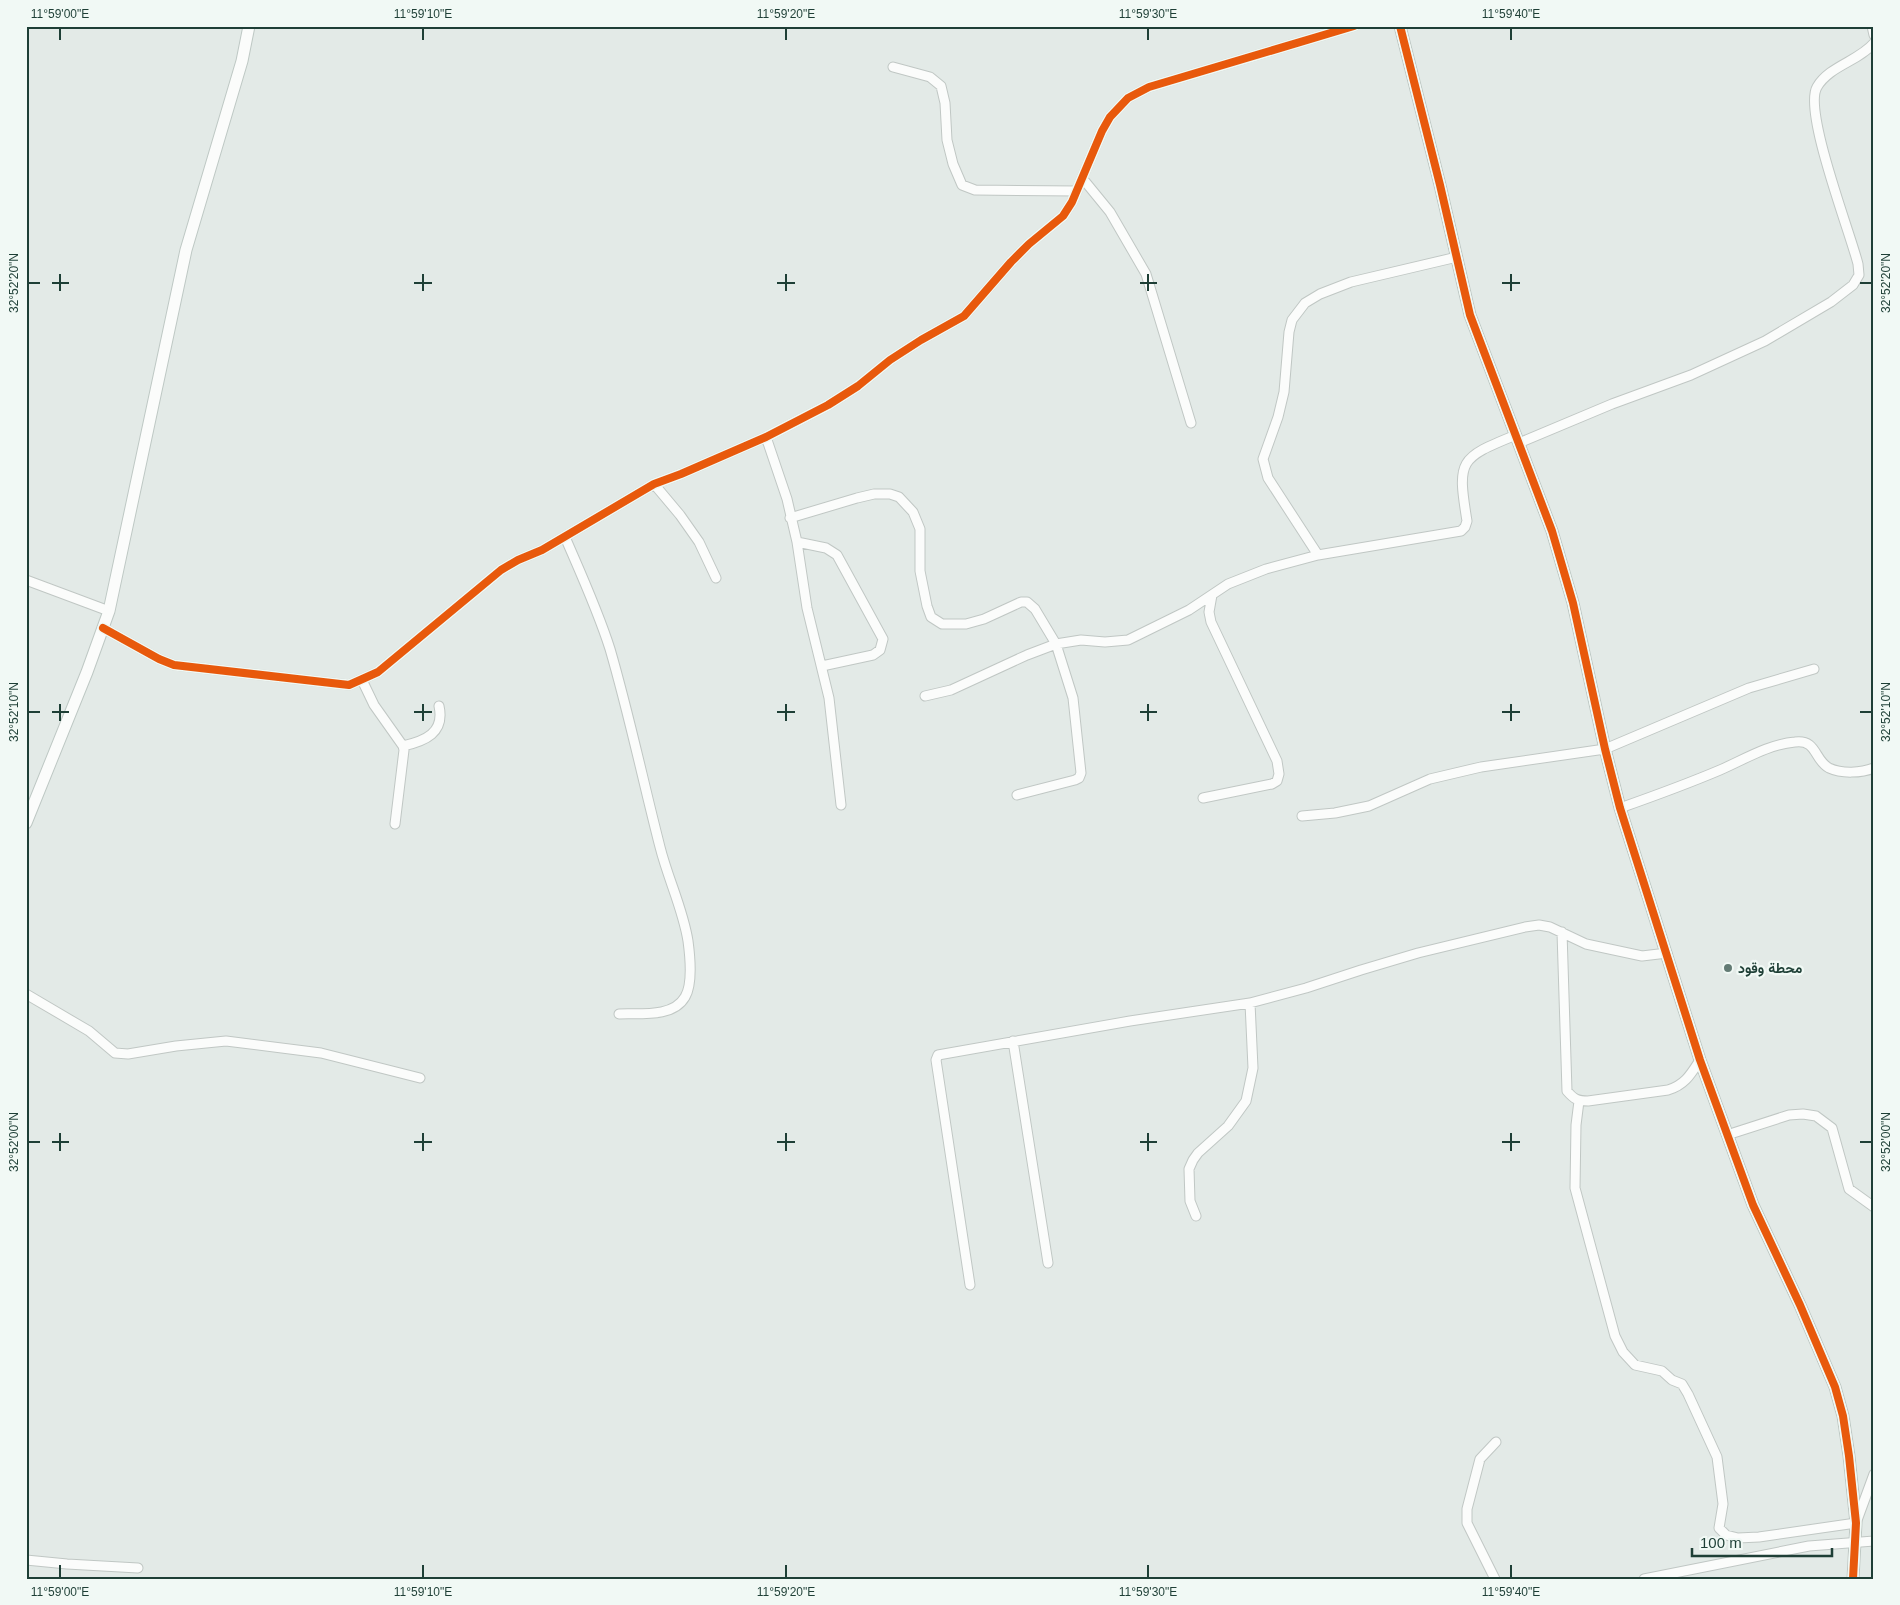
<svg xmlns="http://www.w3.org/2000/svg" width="1900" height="1605" font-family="Arial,Vazirmatn,sans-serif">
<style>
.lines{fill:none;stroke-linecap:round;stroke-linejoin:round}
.street-casing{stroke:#c0c7c4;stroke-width:11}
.secondary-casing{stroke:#bec8c4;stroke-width:13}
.street{stroke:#fbfcfb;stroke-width:9}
.secondary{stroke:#fbfcfb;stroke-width:11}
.cycleway-casing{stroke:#f1f9f5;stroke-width:11}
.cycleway{stroke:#e8590c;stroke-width:8}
.ticks{fill:none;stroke:#1e3f36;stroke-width:2}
.poi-dot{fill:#637b74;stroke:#f1f9f5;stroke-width:2}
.labels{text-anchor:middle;stroke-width:4.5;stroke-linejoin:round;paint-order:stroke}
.poi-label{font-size:14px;font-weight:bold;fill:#1e3f36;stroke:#f1f9f5;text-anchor:start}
.neatline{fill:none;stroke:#1e3f36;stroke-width:2}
.ticks-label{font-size:12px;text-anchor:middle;fill:#1e3f36}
</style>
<rect width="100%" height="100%" fill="#e3eae7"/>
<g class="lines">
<g class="street-casing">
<path id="street" d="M1872 26 1874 35
M893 67 930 77 941 86 945 103 947 140 953 164 962 185 975 190 1077 191
M1083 179 1110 212 1146 274 1191 423
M766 437 787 499 797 542 807 608 829 698 841 805
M1519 443 1612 404 1691 375 1765 341 1831 302 1853 285 1859 275 1858 264C1850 232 1803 111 1817 87 1829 66 1859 61 1874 43
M654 484 680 515 699 542 716 578
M790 518 857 498 874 494H890L899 497 913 512 920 529V571L927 606 931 617 942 624H966L984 619 1021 602H1027L1035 609 1056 644 1073 698 1081 773 1079 778 1075 780 1017 795
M565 537C581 574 598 611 610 649 629 714 643 781 660 847 668 879 683 909 688 941 690 956 693 984 685 997 673 1018 639 1013 619 1014
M797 542 826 548 837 555 883 639 880 650 873 655 822 666
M1318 555 1268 478 1263 459 1278 417 1284 392 1289 332 1292 320 1305 303 1320 294 1351 282 1457 257
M26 580 109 611
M103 628 159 659 174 665 349 685 378 672 501 570 518 560 542 550 654 484 681 474 766 437 828 405 858 386 890 360 921 340 964 316 1011 262 1029 244 1063 216 1072 202 1102 131 1110 117 1128 98 1149 87 1354 26
M362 680 374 705 403 746 404 750 395 824
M925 696 951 690 1027 655 1056 644 1081 640 1105 642 1128 640 1189 610 1228 584 1266 569 1318 555 1461 531 1465 527 1467 521C1457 460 1459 458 1516 435
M403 746C425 741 445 733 439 706
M1203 798 1272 784 1277 781 1279 774 1277 761 1211 622 1209 612 1212 595
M1620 808C1654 796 1687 784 1720 770 1743 760 1769 744 1795 742 1817 739 1814 760 1829 768 1842 774 1861 773 1874 768
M1302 816 1335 813 1369 806 1430 779 1481 767 1605 749 1749 688 1814 669
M1562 932 1567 1091C1574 1099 1577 1101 1588 1101L1668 1090C1685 1085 1691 1074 1700 1060
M26 994 89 1031 115 1053 128 1054 176 1046 226 1041 321 1053 420 1078
M1013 1041 1048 1263
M1579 1101 1576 1125 1575 1188 1615 1336 1623 1352 1635 1365 1662 1371 1672 1380 1682 1384 1688 1394 1717 1457 1723 1504 1719 1528 1726 1535 1738 1538 1759 1537 1856 1523 1874 1474
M1727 1135 1789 1115 1803 1114 1816 1116 1832 1128 1849 1189 1874 1207
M1196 1216 1190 1201 1189 1169 1193 1160 1198 1153 1228 1126 1246 1101 1253 1068 1250 1003
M970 1285 938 1073 936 1060 938 1055 1130 1021 1250 1003 1306 988 1361 970 1418 953 1525 927 1539 925 1550 927 1586 944 1642 956 1667 953
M26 1560 67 1564 138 1568
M1495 1579 1467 1523V1509L1480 1459 1496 1442
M1644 1579 1809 1546 1874 1541"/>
</g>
<g class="secondary-casing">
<path id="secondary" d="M1400 26 1440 185 1470 315 1552 531 1573 603 1605 749 1620 808 1700 1060 1753 1205 1800 1305 1835 1387 1843 1416 1849 1456 1856 1523 1853 1579
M26 823 87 672 109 611 186 250 242 61 249 26"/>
</g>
<use href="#street" class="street"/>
<use href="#secondary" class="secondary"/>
<g class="cycleway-casing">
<path id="cycleway" d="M1400 26 1440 185 1470 315 1552 531 1573 603 1605 749 1620 808 1700 1060 1753 1205 1800 1305 1835 1387 1843 1416 1849 1456 1856 1523 1853 1579
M103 628 159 659 174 665 349 685 378 672 501 570 518 560 542 550 654 484 681 474 766 437 828 405 858 386 890 360 921 340 964 316 1011 262 1029 244 1063 216 1072 202 1102 131 1110 117 1128 98 1149 87 1354 26"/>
</g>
<use href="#cycleway" class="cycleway"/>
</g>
<path class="ticks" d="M60 28V40M423 28V40M786 28V40M1148 28V40M1511 28V40M60 274V291M423 274V291M786 274V291M1148 274V291M1511 274V291M28 283H40M52 283H69M414 283H432M777 283H795M1140 283H1157M1502 283H1520M1860 283H1872M60 704V721M423 704V721M786 704V721M1148 704V721M1511 704V721M28 712H40M52 712H69M414 712H432M777 712H795M1140 712H1157M1502 712H1520M1860 712H1872M60 1133V1151M423 1133V1151M786 1133V1151M1148 1133V1151M1511 1133V1151M28 1142H40M52 1142H69M414 1142H432M777 1142H795M1140 1142H1157M1502 1142H1520M1860 1142H1872M60 1565V1578M423 1565V1578M786 1565V1578M1148 1565V1578M1511 1565V1578"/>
<circle class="poi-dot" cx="1728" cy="968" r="5"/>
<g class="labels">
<g class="poi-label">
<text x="1738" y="973">محطة وقود</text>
</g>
</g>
<rect width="1900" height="1605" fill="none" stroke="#f1f9f5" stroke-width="55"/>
<path d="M1692 1548v8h140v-8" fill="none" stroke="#1e3f36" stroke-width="2.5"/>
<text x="1700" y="1548" font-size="15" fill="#1e3f36" stroke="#f1f9f5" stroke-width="4" paint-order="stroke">100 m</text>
<rect x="28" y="28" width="1844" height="1550" class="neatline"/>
<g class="ticks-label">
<text x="60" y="18">11°59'00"E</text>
<text x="423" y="18">11°59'10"E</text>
<text x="786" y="18">11°59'20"E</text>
<text x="1148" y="18">11°59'30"E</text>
<text x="1511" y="18">11°59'40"E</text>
<text transform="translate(14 283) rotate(-90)" y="4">32°52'20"N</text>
<text transform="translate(1886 283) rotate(-90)" y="4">32°52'20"N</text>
<text transform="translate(14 712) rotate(-90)" y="4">32°52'10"N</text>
<text transform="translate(1886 712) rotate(-90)" y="4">32°52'10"N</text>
<text transform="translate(14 1142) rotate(-90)" y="4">32°52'00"N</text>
<text transform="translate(1886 1142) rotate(-90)" y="4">32°52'00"N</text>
<text x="60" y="1596">11°59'00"E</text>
<text x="423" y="1596">11°59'10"E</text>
<text x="786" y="1596">11°59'20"E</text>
<text x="1148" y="1596">11°59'30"E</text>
<text x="1511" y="1596">11°59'40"E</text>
</g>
</svg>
